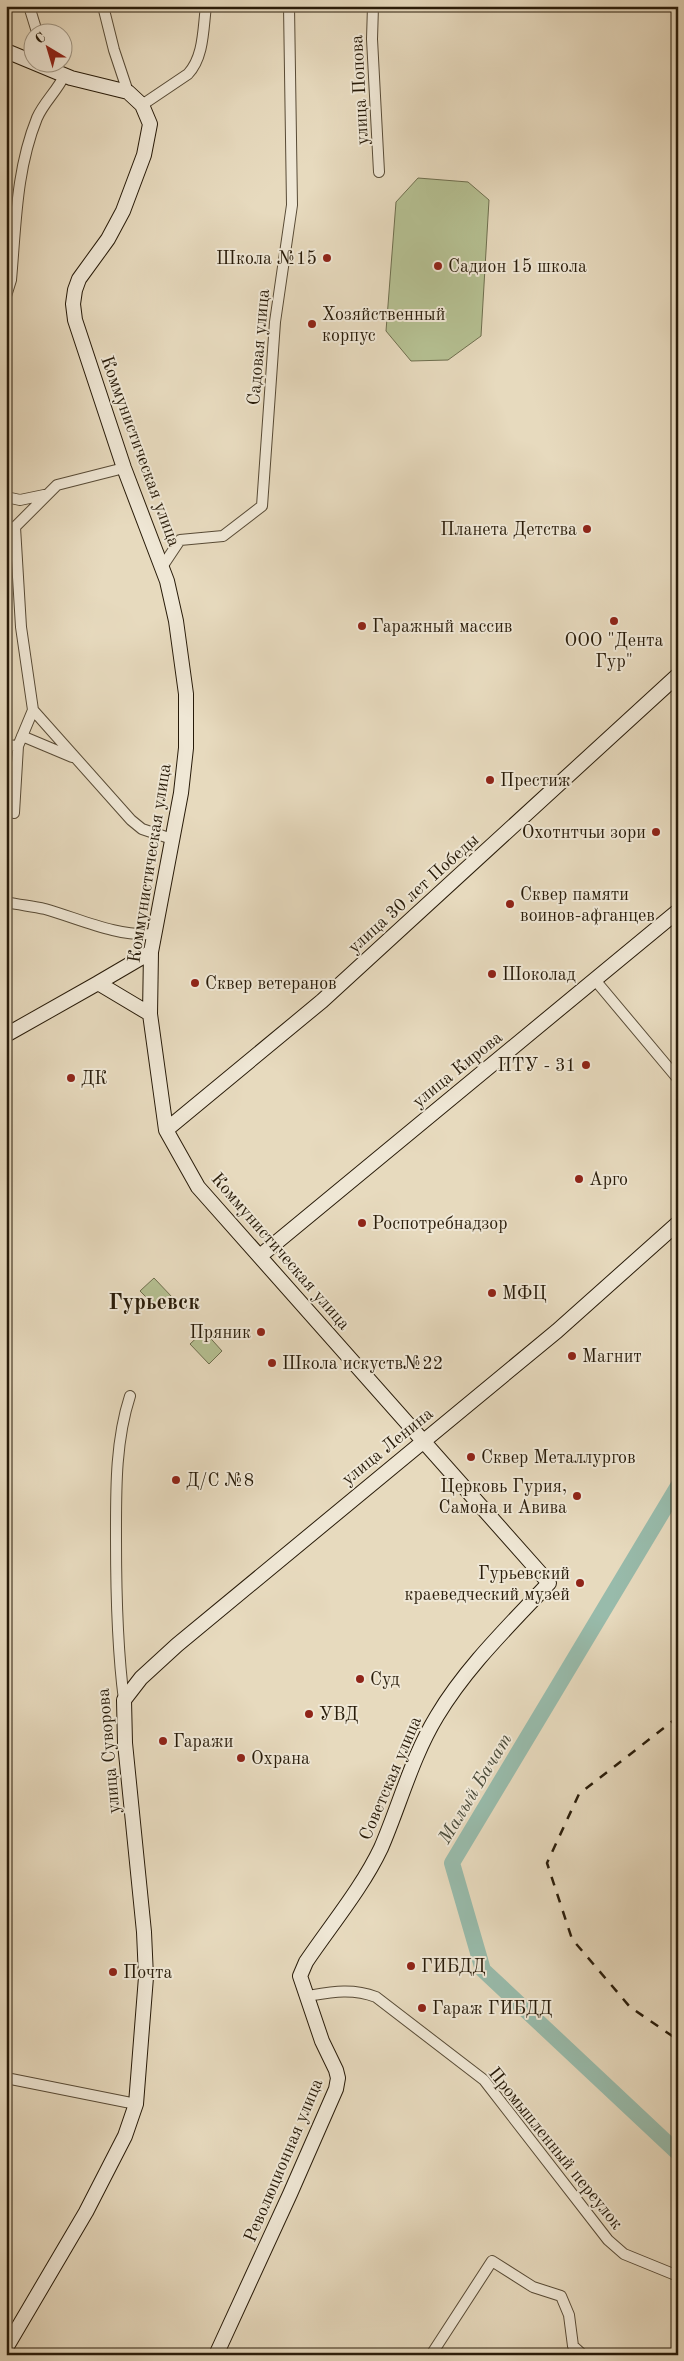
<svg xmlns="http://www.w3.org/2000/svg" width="684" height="2361" font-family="'Old Standard TT',serif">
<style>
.green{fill:#b5c092;stroke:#6e6e4e}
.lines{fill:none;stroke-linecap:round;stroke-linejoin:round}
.river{stroke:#98bbab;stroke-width:16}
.street-casing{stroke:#584b36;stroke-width:12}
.secondary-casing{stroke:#281b09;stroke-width:16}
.street{stroke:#efe7d5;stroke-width:10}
.secondary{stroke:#efe7d5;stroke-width:14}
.rail{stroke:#281b09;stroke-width:2.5;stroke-dasharray:9 9;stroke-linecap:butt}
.poi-dot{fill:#8f2418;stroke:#efe7d5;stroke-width:2}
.labels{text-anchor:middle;stroke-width:4;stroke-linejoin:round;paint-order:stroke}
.street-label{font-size:18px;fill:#281b09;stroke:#efe7d5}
.poi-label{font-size:18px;fill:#281b09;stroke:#efe7d5;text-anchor:start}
.water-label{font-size:19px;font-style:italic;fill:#4a4b3a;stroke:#efe7d5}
.district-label{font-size:22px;font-weight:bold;fill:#281b09;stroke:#efe7d5}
</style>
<rect width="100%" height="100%" fill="#e7dabe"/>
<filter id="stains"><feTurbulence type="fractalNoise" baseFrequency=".004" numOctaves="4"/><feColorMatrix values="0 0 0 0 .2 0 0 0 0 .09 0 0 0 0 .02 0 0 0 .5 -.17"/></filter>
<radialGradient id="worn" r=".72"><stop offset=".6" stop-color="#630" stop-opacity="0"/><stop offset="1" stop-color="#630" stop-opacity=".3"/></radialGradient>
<path class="green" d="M418 178 468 182 489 200 481 336 448 360 411 361 386 331 396 202Z
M154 1278 172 1297 159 1310 140 1291Z
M204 1331 222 1351 209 1364 190 1344Z"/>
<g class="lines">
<path class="river" d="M678 1486 452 1863 483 1970 678 2153"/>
<g class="street-casing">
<path id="street" d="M29 6 37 32
M103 6 114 50 128 92
M373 6 372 39 379 172
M142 105 188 74C204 57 203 29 206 6
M6 296 11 280C16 224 16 170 37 118 44 102 57 91 64 76
M6 497 20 500 44 495
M15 527 21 627 33 710 131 820 142 829 172 839
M6 528 15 527 57 485 124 468
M162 567 180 540 223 536 262 506 275 322 292 205 289 6
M22 736 72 757
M6 745 18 746
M14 813 18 746 33 710
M6 902C19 905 32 906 45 909 80 919 117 937 154 934
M595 980 678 1079
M124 1700C117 1647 116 1594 116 1540 116 1492 115 1442 130 1396
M307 1996C332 1992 352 1988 376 1997L484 2080 608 2240 624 2254 678 2276
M6 2078 136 2104
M431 2355 492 2261 533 2287 561 2296 569 2315 573 2346 583 2355"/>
</g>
<g class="secondary-casing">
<path id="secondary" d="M6 51 71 78 128 92 142 105 150 124 144 155 123 211 108 239 79 279 75 290 73 304 75 320 124 468 167 581 176 621 186 694V748L181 793 151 952 150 1014 166 1130 198 1187 549 1583C510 1625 467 1666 437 1716 412 1757 400 1804 381 1848 362 1888 331 1925 306 1962L300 1976 322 2041 336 2070 338 2078 336 2089 290 2194 216 2355
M98 983 151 952
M6 1035 98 983 150 1014
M166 1130 322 1001 678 675
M260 1256 678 911
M6 2348 86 2212 125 2136 136 2104 146 1977 144 1932 125 1743 124 1700 141 1678 177 1645 557 1331 678 1223"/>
</g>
<use href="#street" class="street"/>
<use href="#secondary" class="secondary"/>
<path class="rail" d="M678 1717 579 1794 547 1863 572 1939 630 2007 678 2040"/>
</g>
<g class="poi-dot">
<circle cx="327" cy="258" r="5"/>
<circle cx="438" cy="266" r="5"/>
<circle cx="312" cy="324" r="5"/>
<circle cx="587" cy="529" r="5"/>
<circle cx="614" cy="621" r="5"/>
<circle cx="362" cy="626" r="5"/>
<circle cx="490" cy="780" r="5"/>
<circle cx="656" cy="832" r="5"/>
<circle cx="510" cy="904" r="5"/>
<circle cx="492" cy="974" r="5"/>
<circle cx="195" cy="983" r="5"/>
<circle cx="586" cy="1065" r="5"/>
<circle cx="71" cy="1078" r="5"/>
<circle cx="579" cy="1179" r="5"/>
<circle cx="362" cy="1223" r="5"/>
<circle cx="492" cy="1293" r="5"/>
<circle cx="261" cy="1332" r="5"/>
<circle cx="572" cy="1356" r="5"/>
<circle cx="272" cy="1363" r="5"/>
<circle cx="471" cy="1457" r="5"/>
<circle cx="176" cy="1480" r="5"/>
<circle cx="577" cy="1496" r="5"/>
<circle cx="580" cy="1583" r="5"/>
<circle cx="360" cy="1679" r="5"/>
<circle cx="309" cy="1714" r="5"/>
<circle cx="163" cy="1741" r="5"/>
<circle cx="241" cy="1758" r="5"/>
<circle cx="411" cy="1966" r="5"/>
<circle cx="113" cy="1972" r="5"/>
<circle cx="422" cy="2008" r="5"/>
</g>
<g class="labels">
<g class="street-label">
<text transform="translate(359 90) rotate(-93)" y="6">улица Попова</text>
<text transform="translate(258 347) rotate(-85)" y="6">Садовая улица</text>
<text transform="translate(141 451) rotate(70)" y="6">Коммунистическая улица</text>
<text transform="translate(149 863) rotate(-81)" y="6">Коммунистическая улица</text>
<text transform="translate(413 893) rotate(-42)" y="6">улица 30 лет Победы</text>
<text transform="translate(457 1069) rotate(-39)" y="6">улица Кирова</text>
<text transform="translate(281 1251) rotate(49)" y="6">Коммунистическая улица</text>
<text transform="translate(387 1446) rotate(-39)" y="6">улица Ленина</text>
<text transform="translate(108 1751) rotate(-95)" y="6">улица Суворова</text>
<text transform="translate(390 1778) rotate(-67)" y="6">Советская улица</text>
<text transform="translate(556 2148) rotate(51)" y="6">Промышленный переулок</text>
<text transform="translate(283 2160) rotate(-67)" y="6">Революционная улица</text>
</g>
<g class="poi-label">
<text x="317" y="264" text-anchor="end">Школа №15</text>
<text x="448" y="272">Садион 15 школа</text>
<text x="322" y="320">Хозяйственный<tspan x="322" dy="21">корпус</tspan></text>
<text x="577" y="535" text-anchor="end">Планета Детства</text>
<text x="372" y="632">Гаражный массив</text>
<text x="614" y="646" text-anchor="middle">ООО "Дента<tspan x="614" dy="21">Гур"</tspan></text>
<text x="500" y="786">Престиж</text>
<text x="646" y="838" text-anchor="end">Охотнтчьи зори</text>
<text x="520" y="900">Сквер памяти<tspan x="520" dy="21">воинов-афганцев</tspan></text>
<text x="502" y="980">Шоколад</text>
<text x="205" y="989">Сквер ветеранов</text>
<text x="576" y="1071" text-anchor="end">ПТУ - 31</text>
<text x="81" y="1084">ДК</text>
<text x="589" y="1185">Арго</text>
<text x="372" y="1229">Роспотребнадзор</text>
<text x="502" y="1299">МФЦ</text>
<text x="251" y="1338" text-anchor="end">Пряник</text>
<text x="582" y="1362">Магнит</text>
<text x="282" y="1369">Школа искуств№22</text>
<text x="481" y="1463">Сквер Металлургов</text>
<text x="186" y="1486">Д/С №8</text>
<text x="567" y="1492" text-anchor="end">Церковь Гурия,<tspan x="567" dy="21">Самона и Авива</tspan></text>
<text x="570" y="1579" text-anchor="end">Гурьевский<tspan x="570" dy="21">краеведческий музей</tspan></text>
<text x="370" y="1685">Суд</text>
<text x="319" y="1720">УВД</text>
<text x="173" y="1747">Гаражи</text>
<text x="251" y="1764">Охрана</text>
<text x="421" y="1972">ГИБДД</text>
<text x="123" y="1978">Почта</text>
<text x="432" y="2014">Гараж ГИБДД</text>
</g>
<g class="water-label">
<text transform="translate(474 1788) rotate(-59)" y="7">Малый Бачат</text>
</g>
<g class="district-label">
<text x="154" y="1309">Гурьевск</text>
</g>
</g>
<rect width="684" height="2361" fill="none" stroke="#e7dabe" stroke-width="25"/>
<rect x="8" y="8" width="669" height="2346" fill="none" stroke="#281b09" stroke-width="2.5"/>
<rect x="12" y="12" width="659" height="2336" fill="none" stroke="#281b09"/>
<g transform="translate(48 48) rotate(322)"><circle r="24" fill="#efe7d5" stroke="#9f9583"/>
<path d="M0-4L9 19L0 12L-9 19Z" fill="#8f2418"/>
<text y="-8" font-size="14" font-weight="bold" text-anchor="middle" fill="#281b09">С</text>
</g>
<rect width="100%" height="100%" filter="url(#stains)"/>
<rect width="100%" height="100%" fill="url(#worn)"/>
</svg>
